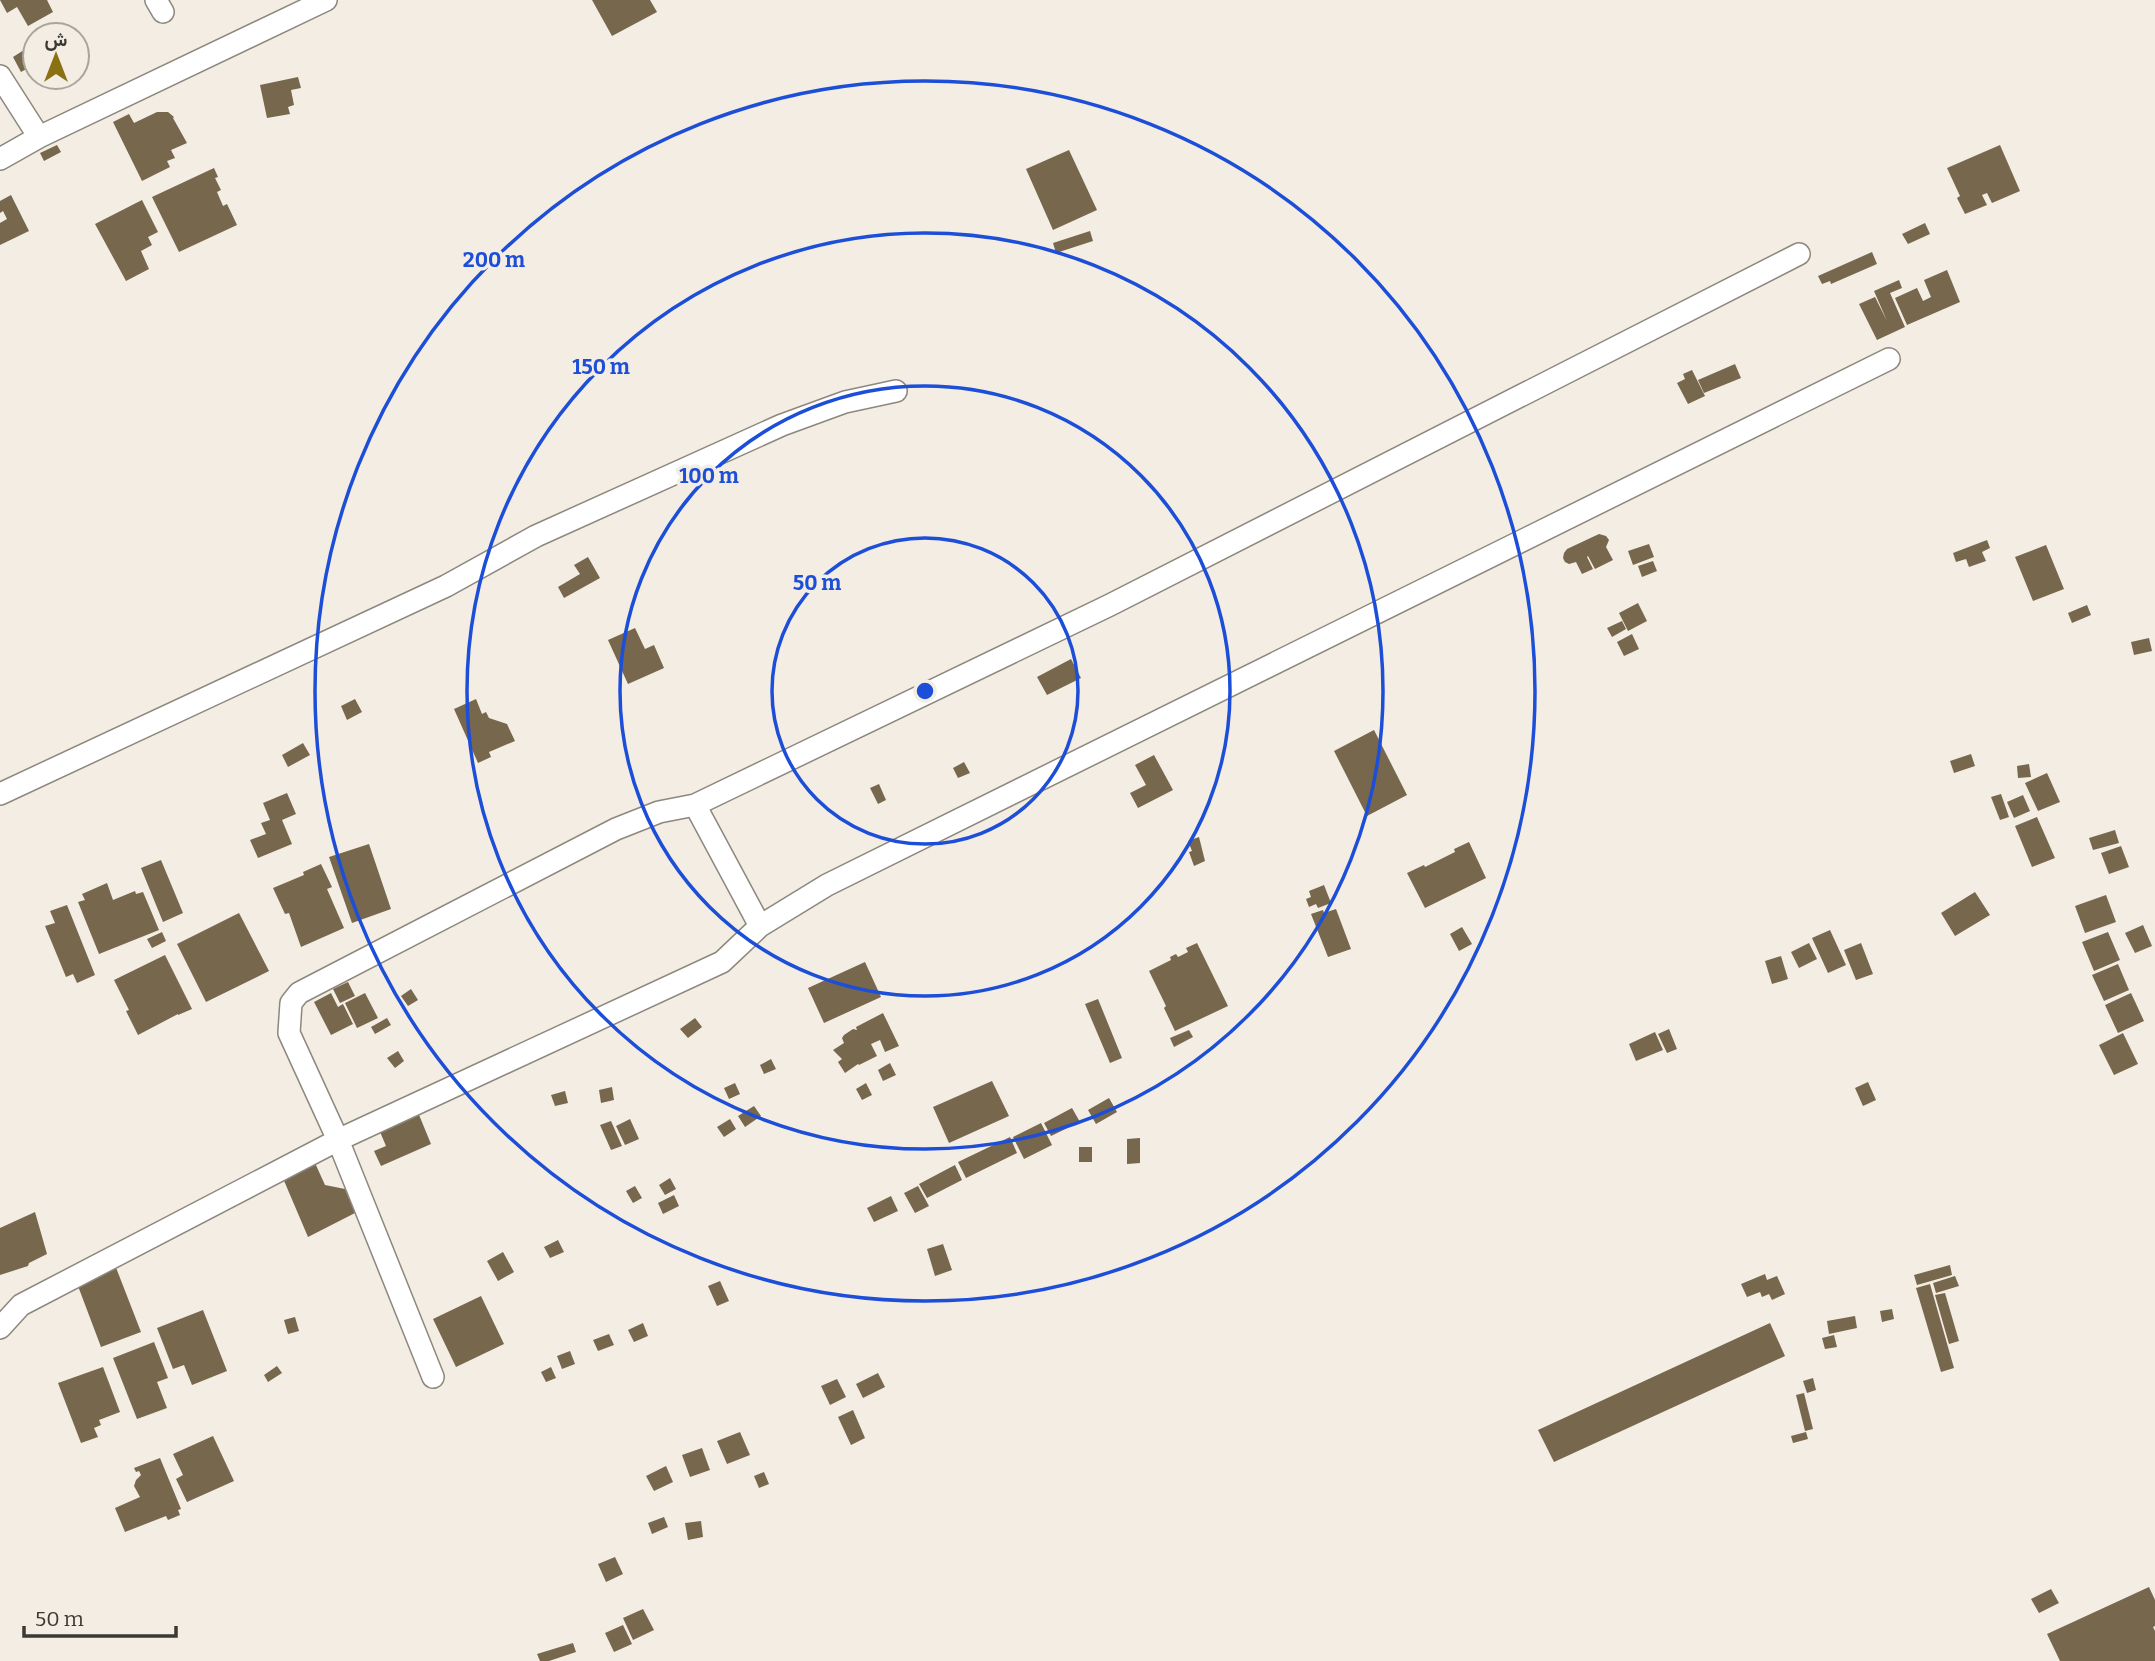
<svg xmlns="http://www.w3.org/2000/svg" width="2155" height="1661" font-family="Bitter,Vazirmatn,serif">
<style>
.building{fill:#76674d}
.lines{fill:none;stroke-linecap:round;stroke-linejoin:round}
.street-casing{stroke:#8d877e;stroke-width:24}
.street{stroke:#fff;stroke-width:21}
.ring{fill:none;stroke:#1d4ed8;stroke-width:3.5}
.centre{fill:#1d4ed8;stroke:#f3ede3;stroke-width:3.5}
.ring-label{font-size:21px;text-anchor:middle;font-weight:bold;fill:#1d4ed8;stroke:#f3ede3;stroke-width:7;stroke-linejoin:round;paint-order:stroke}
</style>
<rect width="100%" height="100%" fill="#f3ede3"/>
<path class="building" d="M0 0H47L53 12 28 26 17 7 7 13Z
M592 0H650L657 12 612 36Z
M35 43V64L21 72 13 57Z
M77 47 81 53 79 54 87 68 77 74Z
M298 77 301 88 291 90 294 105 288 107 290 114 267 118 260 85Z
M157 112H168L174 117 173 118 187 143 171 150 175 158 167 161 170 167 142 181 113 122 129 114 134 123Z
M57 145 61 152 44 161 40 153Z
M2000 145 2020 191 1992 203 1987 193 1982 195 1987 205 1965 214 1957 198 1960 196 1947 168Z
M1069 150 1097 210 1053 230 1026 169Z
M214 168 218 177 215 178 221 190 217 192 223 206 227 204 237 225 179 252 152 197Z
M11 195 29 231 0 245V223L7 219 3 211 0 213V201Z
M142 200 158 232 148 237 152 245 141 251 149 269 126 281 95 224Z
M1925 223 1930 234 1908 244 1902 234Z
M1090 231 1093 241 1056 253 1053 243Z
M1872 252 1877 264 1831 284 1830 281 1822 284 1818 276Z
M1947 270 1960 302 1907 325 1895 298 1917 288 1923 301 1931 297 1924 280Z
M1899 280 1902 288 1890 293 1905 327 1877 340 1859 304 1875 297 1887 321 1874 291Z
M1735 364 1741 378 1704 393 1698 380Z
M1692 370 1705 396 1688 404 1677 383 1685 379 1683 374Z
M1599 534 1606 536 1609 540 1606 547 1613 560 1595 569 1588 556 1587 557 1593 569 1582 574 1576 562 1569 564 1565 562 1563 558 1564 553 1567 549Z
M1987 540 1990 548 1982 552 1986 561 1969 567 1966 559 1956 562 1953 553Z
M1649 544 1654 557 1633 565 1628 551Z
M2046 545 2064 589 2033 601 2015 557Z
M588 557 600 578 564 598 558 587 580 574 574 565Z
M1653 561 1657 571 1642 577 1638 566Z
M1638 603 1647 621 1628 631 1619 613Z
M2087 605 2091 615 2072 623 2068 613Z
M1622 621 1626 629 1612 637 1607 628Z
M635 628 645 649 654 645 664 668 628 684 608 640Z
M1632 634 1639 649 1624 656 1617 642Z
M2149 638 2152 651 2134 655 2131 642Z
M1071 659 1081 678 1047 695 1037 677Z
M355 699 362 712 347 720 341 706Z
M476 699 482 714 486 712 489 718 507 724 515 741 489 752 491 757 478 763 454 709Z
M1374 730 1407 795 1367 816 1334 751Z
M303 743 310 755 288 767 282 755Z
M1971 754 1975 766 1954 773 1950 761Z
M1154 755 1173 790 1138 808 1130 793 1146 785 1135 765Z
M964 762 970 773 958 778 953 768Z
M2029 764 2031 777 2018 778 2017 766Z
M2047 773 2060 802 2038 811 2025 783Z
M879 784 886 800 878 804 870 788Z
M287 793 296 814 282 820 292 844 258 858 250 840 266 834 261 823 270 820 263 803Z
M2001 794 2009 817 2000 820 1991 797Z
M2023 795 2030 811 2014 818 2007 802Z
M2037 817 2055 858 2032 867 2015 826Z
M2115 830 2119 843 2093 850 2089 838Z
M1199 837 1205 861 1194 866 1189 852 1192 851 1188 841Z
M1469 842 1486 878 1425 908 1407 873 1424 865 1425 867 1455 852 1454 849Z
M369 844 391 909 352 923 329 857Z
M2121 846 2129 867 2109 874 2101 853Z
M161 860 183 913 163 922 141 868Z
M321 864 332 887 327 889 344 928 301 947 289 913 285 914 273 888 304 875 303 872Z
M107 883 113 900 135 891 136 894 143 892 159 930 99 954 78 902 85 900 82 894Z
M1324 885 1331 903 1318 908 1316 904 1309 907 1306 899 1311 897 1309 891Z
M1975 892 1990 915 1955 936 1941 913Z
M2106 895 2116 922 2085 933 2075 906Z
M67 905 95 975 77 983 73 974 66 977 45 926 55 923 50 911Z
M1336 909 1351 949 1328 957 1311 914 1323 910 1324 913Z
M239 913 269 971 206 1002 177 944Z
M2143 925 2152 946 2135 953 2125 933Z
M1462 927 1472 944 1459 951 1450 934Z
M1830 930 1846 965 1828 973 1812 938Z
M162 932 166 941 152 948 147 939Z
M2108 932 2120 960 2094 971 2082 942Z
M1197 943 1228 1006 1175 1031 1164 1008 1166 1006 1149 971 1171 960 1170 957 1176 954 1178 957 1188 952 1186 948Z
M1809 943 1817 959 1799 968 1791 952Z
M1861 943 1873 974 1856 980 1844 950Z
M165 955 192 1009 178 1015V1014L138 1035 126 1011 129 1010 114 980Z
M1781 956 1788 979 1772 984 1765 961Z
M865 962 881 997 824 1023 808 988Z
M2118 964 2129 990 2104 1001 2092 975Z
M348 982 355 996 340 1003 333 989Z
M411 989 418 1000 408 1006 401 996Z
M331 993 338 1007 343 1004 353 1024 331 1035 314 1002Z
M365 993 378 1018 357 1028 345 1003Z
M2131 993 2144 1021 2118 1033 2105 1005Z
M1098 999 1122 1058 1110 1063 1085 1004Z
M883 1013 899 1046 885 1052 880 1040 871 1044 877 1056 859 1065 858 1064 845 1073 838 1062 842 1059 833 1050 844 1043 842 1038 844 1035 853 1029 857 1030 856 1027Z
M387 1018 391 1025 375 1034 371 1027Z
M695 1018 702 1027 688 1038 680 1029Z
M1669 1029 1677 1049 1667 1053 1658 1034Z
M1189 1030 1193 1037 1174 1047 1170 1038Z
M1655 1032 1663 1050 1636 1061 1629 1044Z
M2123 1033 2138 1064 2114 1075 2099 1045Z
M398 1051 404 1061 395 1068 387 1058Z
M771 1059 776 1069 764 1074 760 1065Z
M890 1063 896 1075 883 1081 878 1070Z
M992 1081 1009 1116 949 1143 933 1107Z
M1868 1082 1876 1100 1863 1106 1855 1088Z
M735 1083 740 1094 729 1099 724 1088Z
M866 1083 872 1095 862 1100 856 1089Z
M612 1087 614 1100 601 1103 599 1090Z
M565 1091 568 1103 555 1106 551 1095Z
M1109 1098 1117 1112 1096 1124 1088 1110Z
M754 1106 761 1116 745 1127 738 1116Z
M1072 1108 1080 1122 1051 1136 1044 1123Z
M417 1110 431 1144 381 1166 374 1151 386 1146 378 1127Z
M630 1119 639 1139 625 1145 616 1126Z
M730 1119 736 1129 724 1137 717 1127Z
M611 1121 622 1146 611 1150 600 1125Z
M1041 1123 1052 1145 1024 1159 1013 1137Z
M1010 1137 1017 1153 966 1178 958 1162Z
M1140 1138V1163L1127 1164V1139Z
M1079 1147H1092V1162H1079Z
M315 1163 325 1185 345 1189 355 1213 308 1237 282 1176Z
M955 1165 962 1180 927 1198 919 1184Z
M670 1178 676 1189 665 1195 659 1185Z
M635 1186 642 1198 633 1203 626 1191Z
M918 1186 929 1206 915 1213 904 1193Z
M674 1195 679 1206 663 1214 658 1203Z
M891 1196 898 1211 874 1222 867 1208Z
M35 1212 47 1254 29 1263 28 1266 0 1275V1228Z
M558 1240 564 1252 550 1258 544 1247Z
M943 1244 952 1270 935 1276 927 1249Z
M503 1252 514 1272 498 1281 487 1261Z
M115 1265 141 1332 101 1347 78 1286Z
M1950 1265 1952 1275 1917 1285 1914 1275Z
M1765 1274 1767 1280 1777 1276 1785 1294 1772 1300 1769 1294 1762 1297 1760 1292 1747 1297 1741 1284Z
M1955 1276 1959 1286 1936 1293 1933 1283Z
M720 1281 729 1301 717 1306 708 1286Z
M1930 1284 1954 1368 1941 1372 1916 1288Z
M1945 1293 1959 1341 1949 1344 1935 1295Z
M481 1296 504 1344 456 1367 433 1319Z
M1892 1309 1894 1319 1882 1322 1880 1311Z
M203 1310 227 1371 192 1385 184 1365 173 1369 157 1328Z
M1855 1316 1857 1328 1829 1334 1827 1321Z
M295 1317 299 1331 288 1334 284 1320Z
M643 1323 648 1336 634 1342 628 1330Z
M1770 1323 1785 1356 1554 1462 1538 1430Z
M609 1334 614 1345 598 1351 593 1340Z
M1834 1335 1837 1347 1825 1349 1822 1338Z
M154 1342 168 1378 157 1382 167 1408 137 1419 113 1358Z
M570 1351 575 1364 562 1369 557 1356Z
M277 1366 282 1373 268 1382 264 1375Z
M103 1367 120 1412 99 1420 101 1425 94 1428 98 1437 81 1443 58 1383Z
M551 1367 556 1378 546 1382 541 1372Z
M878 1373 885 1387 863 1398 856 1384Z
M1813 1378 1816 1390 1807 1393 1803 1381Z
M837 1379 846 1397 830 1405 821 1386Z
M1804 1393 1813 1429 1805 1431 1796 1395Z
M853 1410 865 1438 851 1445 838 1417Z
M740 1432 750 1455 727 1464 717 1441Z
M1806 1432 1808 1439 1793 1443 1791 1436Z
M213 1436 234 1481 187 1502 176 1479 183 1475 173 1454Z
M702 1448 710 1470 690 1477 682 1455Z
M160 1458 181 1509 178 1510 180 1515 168 1520 166 1516 125 1532 115 1508 140 1497 134 1486 136 1480 141 1475 139 1471 136 1472 134 1468Z
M666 1466 673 1482 654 1491 646 1476Z
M764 1472 769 1484 759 1488 754 1476Z
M664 1517 668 1527 652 1534 648 1523Z
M701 1521 703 1537 688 1540 685 1523Z
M615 1557 623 1574 606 1582 598 1564Z
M2149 1587 2155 1600V1626L2153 1627 2155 1631V1661H2060L2047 1634Z
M2051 1589 2059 1603 2039 1613 2031 1599Z
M643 1609 654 1630 633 1640 623 1618Z
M623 1625 632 1644 614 1652 605 1633Z
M573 1643 576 1652 549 1661H540L537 1654Z"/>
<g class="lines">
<g class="street-casing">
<path id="street" d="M156 0 163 12
M0 76 39 137
M0 159 39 137 326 0
M0 794 446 586 536 536 782 425 845 402 896 391
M695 805 760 926
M0 1328 21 1305 338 1140 289 1033 291 1003 299 993 616 829 659 812 695 805 1110 605 1799 254
M433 1377 338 1140 722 962 760 926 827 885 1889 359"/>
</g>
<use href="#street" class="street"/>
</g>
<g class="ring">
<circle cx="925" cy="691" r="153"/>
<circle cx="925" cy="691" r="305"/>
<circle cx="925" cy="691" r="458"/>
<circle cx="925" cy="691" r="610"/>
</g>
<circle cx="925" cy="691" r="10" class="centre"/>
<g class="ring-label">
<text x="494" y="267">200 m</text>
<text x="601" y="374">150 m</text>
<text x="709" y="483">100 m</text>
<text x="817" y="590">50 m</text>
</g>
<g transform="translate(56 56)"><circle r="33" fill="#f3ede3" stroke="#a9a59d" stroke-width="2"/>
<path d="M0-5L12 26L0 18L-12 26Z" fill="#8a7113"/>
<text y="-10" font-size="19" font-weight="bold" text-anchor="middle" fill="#3b3934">ش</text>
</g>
<path d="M24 1626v10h152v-10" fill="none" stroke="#3b3934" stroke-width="3.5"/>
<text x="35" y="1626" font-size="21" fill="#3b3934" stroke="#f3ede3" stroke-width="5" paint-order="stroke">50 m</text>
</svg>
